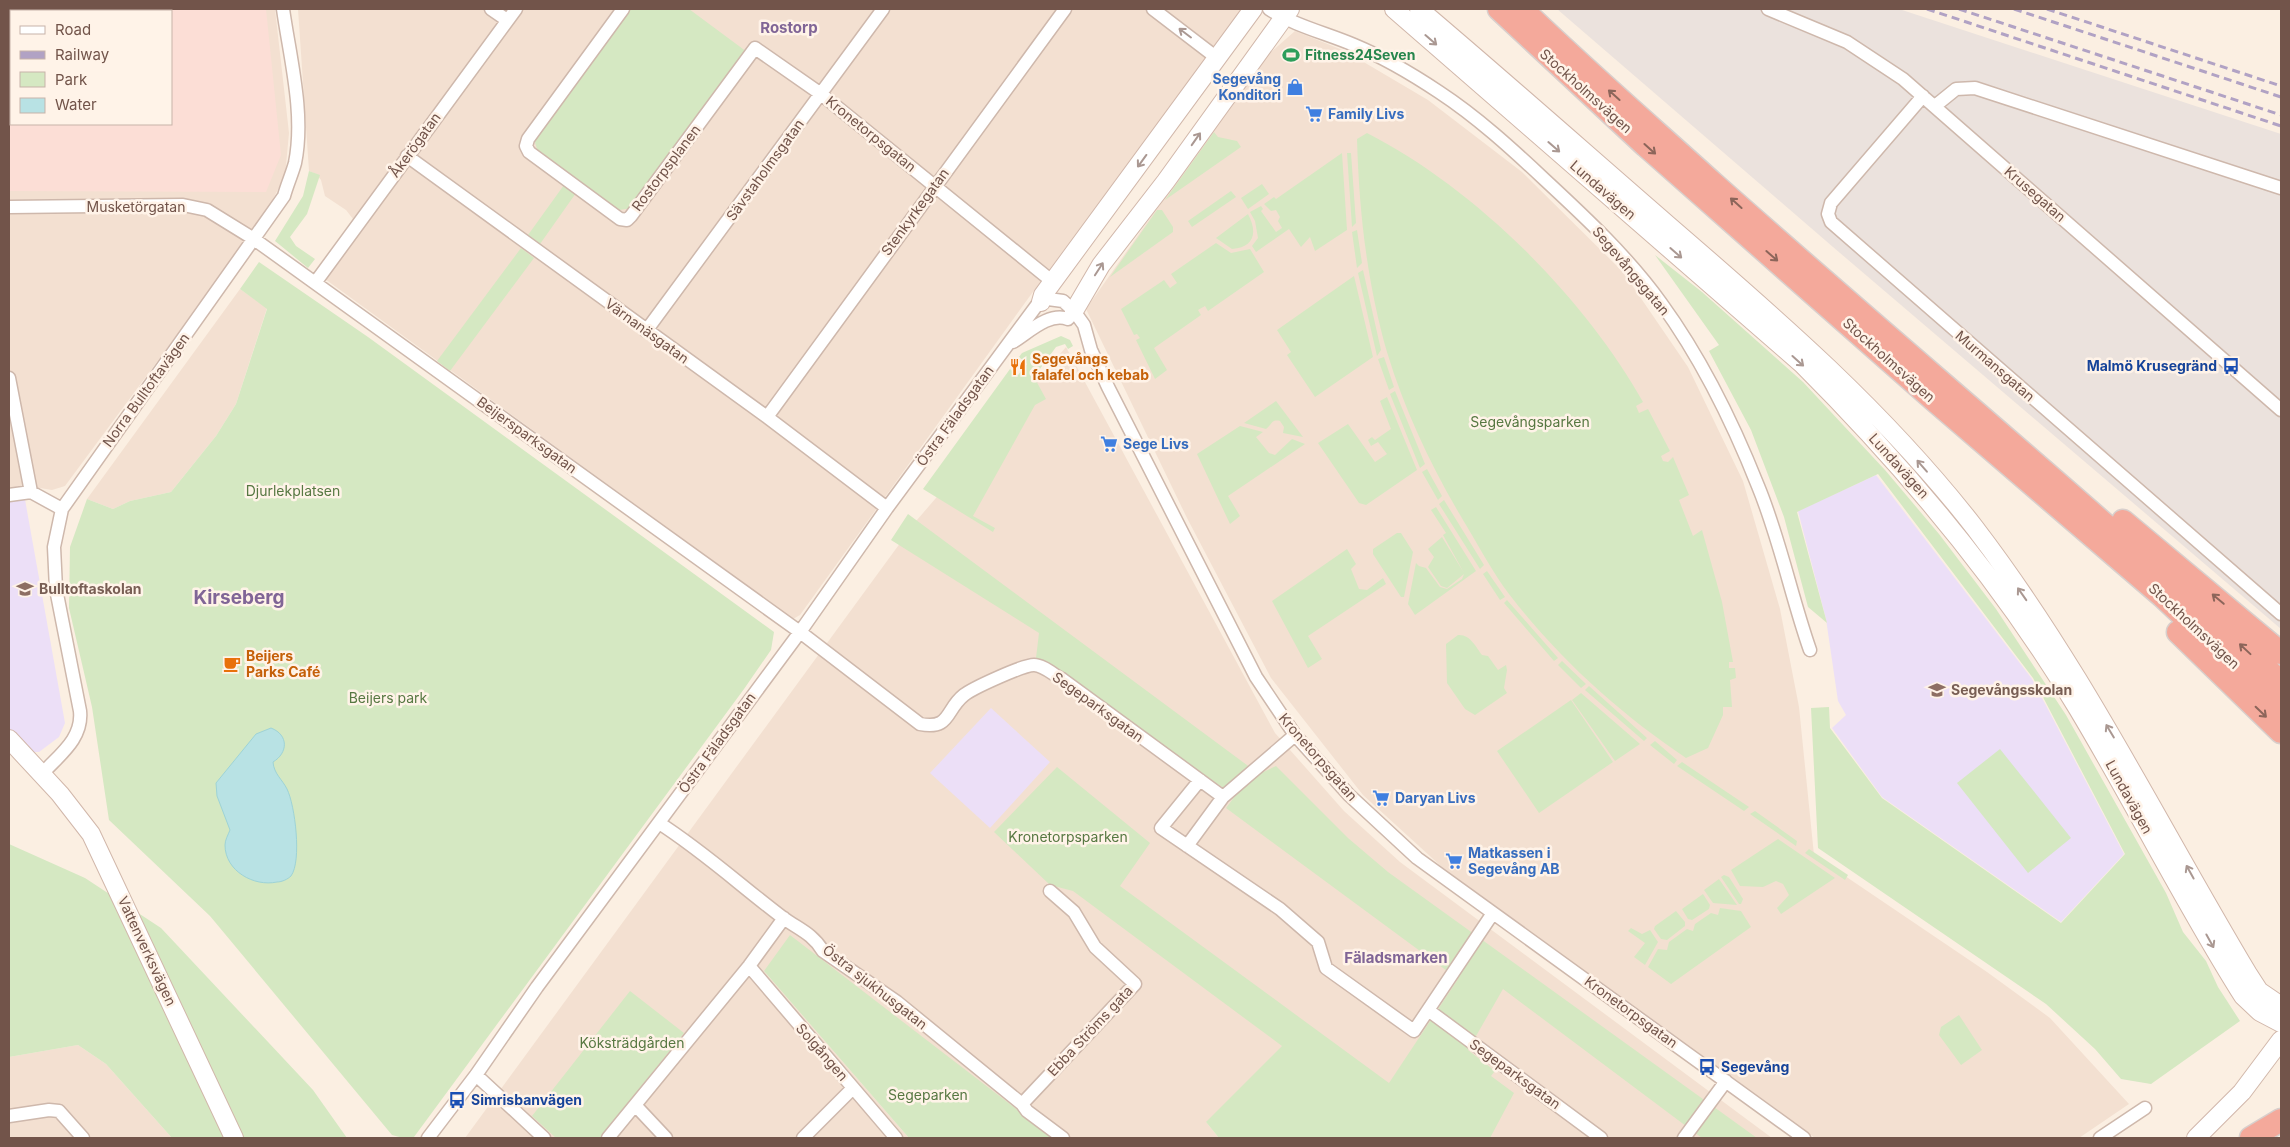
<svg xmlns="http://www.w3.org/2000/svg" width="2290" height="1147" font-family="Inter,sans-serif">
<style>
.residential{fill:#f3e0d1;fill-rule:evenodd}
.commercial{fill:#fcded6}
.industrial{fill:#ebe2dd}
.education{fill:#ecdff7}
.green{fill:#d5e8c2}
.water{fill:#b8e2e4;stroke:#9ed3d6}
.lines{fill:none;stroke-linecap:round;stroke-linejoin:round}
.street-casing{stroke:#ceb8ac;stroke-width:15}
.secondary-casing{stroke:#d1b7aa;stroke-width:20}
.highway-casing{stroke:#d8cfcc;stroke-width:25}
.street{stroke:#fff;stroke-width:12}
.secondary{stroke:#fff;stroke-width:18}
.highway{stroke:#f4a99b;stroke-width:22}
.rail{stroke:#b1a2c4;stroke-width:3;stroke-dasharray:8 5;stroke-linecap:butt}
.oneway{stroke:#aa9892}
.oneway2{stroke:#8c655a}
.labels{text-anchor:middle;stroke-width:5;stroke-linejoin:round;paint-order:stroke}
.leisure-label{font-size:14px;font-weight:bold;fill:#27864d;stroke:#fff3e8;text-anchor:start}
.shop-label{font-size:14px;font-weight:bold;fill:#366cbe;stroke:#fff3e8;text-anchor:start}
.street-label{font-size:14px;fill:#72544a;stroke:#fff3e8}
.food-label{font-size:14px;font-weight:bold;fill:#c56008;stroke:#fff3e8;text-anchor:start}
.transit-label{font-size:14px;font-weight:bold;fill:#164399;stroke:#fff3e8;text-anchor:start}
.park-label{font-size:14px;fill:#577842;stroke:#fff3e8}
.education-label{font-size:14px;font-weight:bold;fill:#785e54;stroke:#fff3e8;text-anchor:start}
.neighbourhood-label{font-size:15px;font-weight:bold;fill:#806596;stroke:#fff3e8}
.district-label{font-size:19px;font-weight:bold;fill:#806596;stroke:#fff3e8}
</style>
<rect width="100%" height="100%" fill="#fbefe2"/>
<path class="residential" d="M9 9H275L289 133 285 176 262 220 65 486 52 490 34 487 32 482 9 489ZM11 11H171V124H11Z
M298 9H1241L1035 289 800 615 793 619 325 279 360 228 346 210 325 196 321 180 316 174 309 171Z
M1295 31 1345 51 1428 100 1522 172 1623 272 1688 367 1743 481 1780 609 1799 707 1814 855 1987 972 2050 1018 2129 1104 2079 1138H1815L1443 868 1363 795 1271 678 1187 518 1086 309 1261 61Z
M240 289 267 308 236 404 216 436 171 492 130 501 113 509 87 499Z
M1066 347 1275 733 1344 811 1400 862 1772 1138H1409L1206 1122 1219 1138H1054L764 971 909 1138H465L917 520Z
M78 1045 106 1064 172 1138H9V1057Z"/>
<path class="commercial" d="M165 9H266L281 155 266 192 9 191V24H11V124H171V11H158Z"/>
<path class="industrial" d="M1557 9H1899L2281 134V629L1833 247Z"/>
<path class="education" d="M1876 475 2032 679 2124 854 2061 922 1882 797 1832 728 1846 715 1838 701 1826 619 1798 511Z
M24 494 65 723 59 737 39 752H30L9 729V496Z
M991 708 1050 762 990 828 930 773Z"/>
<path class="green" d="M630 9H689L747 52 632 208 619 210 537 149 534 139Z
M1214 132 1218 137 1237 141 1241 147 1165 200Z
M1367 133C1475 188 1584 297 1643 402L1636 406 1639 413 1648 409 1670 451 1661 456 1663 461 1668 462 1673 457 1689 495 1679 500 1693 536 1702 530 1722 602 1733 662H1729V668H1735L1736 678 1730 680 1732 707H1723V715L1708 748 1686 758C1620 714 1558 658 1509 594 1494 574 1482 552 1469 530 1435 474 1406 415 1387 352 1367 283 1359 211 1357 139Z
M1342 153 1347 230 1315 251 1310 237 1301 247 1289 229 1256 252 1252 246 1258 238 1255 221 1250 212 1261 206 1263 209 1261 211 1276 232 1282 228 1278 221 1280 217 1276 210 1271 211 1264 204 1274 197 1276 199Z
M1347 153H1351L1356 223 1352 227Z
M309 171 320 175 307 214 290 237 296 246 315 259 308 268 275 241 303 196Z
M1262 184 1269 194 1248 209 1241 198Z
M564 185 576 193 540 244 528 235Z
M1231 191 1236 197 1192 227 1188 221Z
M1157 210H1162L1173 227V232L1110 277Z
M1248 214C1258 233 1254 247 1232 249L1216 238Z
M1357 230 1362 263 1357 268 1352 232Z
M1216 243 1231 253 1250 249 1264 272 1208 311 1205 306 1198 310 1201 315 1154 348 1167 370 1155 379 1136 340 1140 338 1137 334 1134 335 1121 309 1164 280 1170 288 1177 283 1171 274Z
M521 248 534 258 450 371 437 361Z
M1655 255 1702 292 1803 382 1885 470 1939 534 1996 609 2066 715 2166 893 2183 932 2206 961 2218 987 2240 1021 2151 1084 2121 1079 2095 1049 2046 1004 1818 848 1811 708 1829 707 1830 728 1882 798 2061 923 2125 854 2033 678 1878 474 1797 512 1827 623 1808 607 1784 517 1751 430 1709 351 1719 345Z
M259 262 368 337 774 632 771 650 744 689 414 1137 403 1138 392 1135 210 916 109 820 92 707 69 608 70 547 87 499 113 509 130 501 171 492 216 436 236 404 267 309 240 289Z
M1363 270 1381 350 1377 356 1358 273Z
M1354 276 1373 357 1315 397 1287 355 1291 352 1277 330Z
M1061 336 1070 340 1073 346 1068 349 1065 344 1056 347 1034 377 1046 399 1035 405 973 516 995 528 993 532 923 489 1010 369 1018 375 1027 364 1019 357 1022 353Z
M1384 357 1394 387 1389 390 1378 359Z
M1395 391 1425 464 1420 468 1390 394Z
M1387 397 1417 470 1366 505 1359 503 1318 443 1348 424 1375 462 1387 454 1378 442 1371 446 1368 440 1372 437 1375 440 1391 429 1380 401Z
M1276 401 1303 437 1283 433 1284 427 1280 421C1271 419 1272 425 1266 429L1244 423Z
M1240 426 1263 432 1256 437 1269 453 1275 455 1292 439 1305 444 1228 496 1240 516 1230 524 1197 454Z
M1427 469 1442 496 1438 500 1422 472Z
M1444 500 1484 565 1480 569 1439 504Z
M1436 507 1476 571 1415 615 1408 604 1416 563 1419 566 1426 568 1440 587 1447 589 1462 579 1464 574 1447 588 1441 586 1428 567 1434 557 1428 549 1442 537 1464 573 1443 535 1446 533 1431 510Z
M908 514 1259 774 1276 766 1348 838 1388 872 1757 1138H1702L1503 989 1468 1050 1495 1071 1491 1076 1514 1093 1490 1138H1219L1206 1122 1282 1046 1073 891 1050 885 994 832 1057 767 1150 843 1120 886 1389 1083 1458 979 1226 808 1235 796 1036 658 1039 633 891 540Z
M1397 533H1401L1413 552 1404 597H1401L1373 554V549Z
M1347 549 1356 564 1351 569 1359 589 1367 590 1383 578 1386 584 1308 636 1322 659 1308 668 1272 601Z
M1487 571 1505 597 1500 600 1483 574Z
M1507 600 1558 658 1554 661 1504 603Z
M1458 635C1470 634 1476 647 1482 655L1488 656 1498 670 1506 665 1507 670 1504 688 1507 693 1475 715 1465 709 1447 683 1446 644Z
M1562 661 1586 684 1581 688 1558 665Z
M1589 686 1647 738 1644 741 1585 690Z
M1581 693 1640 744 1615 761 1572 700Z
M1571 700 1613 762 1539 813 1497 751Z
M1655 741 1677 760 1674 764 1650 745Z
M2000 749 2071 838 2028 873 1957 783Z
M1682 762 1749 807 1744 811 1677 766Z
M1755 811 1797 841 1796 846 1750 814Z
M1778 839 1835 878 1781 914 1777 908 1789 895 1783 884 1776 881 1763 887 1740 886 1731 870Z
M9 844 85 878 161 928 313 1090 347 1138H172L106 1064 78 1045 9 1057Z
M1809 849 1848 875 1845 880 1805 853Z
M1724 875 1729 877 1743 899 1741 904H1739L1721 877Z
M1719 879 1737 905 1713 903 1704 890Z
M1703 894 1710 905 1709 909 1692 920 1688 919 1682 909Z
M1720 908 1741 911 1751 927 1671 984 1648 967 1658 949 1667 950 1669 942 1687 929 1693 931 1695 924 1711 913 1718 915Z
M1676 911 1685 922V926L1667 940 1661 939 1654 929 1655 926Z
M1631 928 1642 934 1650 930 1658 942 1645 965 1634 957 1645 943 1628 931Z
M790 935 1054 1138H909L764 971Z
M630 991 684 1033 600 1138H556L532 1116Z
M1959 1015 1982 1050 1961 1065 1939 1035 1941 1027Z"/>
<path class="water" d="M271 728C289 735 288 753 273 762 274 774 282 779 287 789 295 805 302 861 291 876 288 879 282 882 277 882 254 887 225 871 225 845 225 840 228 835 230 830L217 796 216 783 256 734Z"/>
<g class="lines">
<g class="street-casing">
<path id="street" d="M491 9 507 20
M623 9 528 139 526 146 529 152 620 219 627 220 631 216 755 48 821 94 1053 282
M1153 9 1217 58
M1269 9C1295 26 1326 33 1354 45 1383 57 1412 74 1439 92 1477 117 1511 148 1544 179 1585 217 1628 257 1661 303 1701 358 1733 423 1758 486 1780 539 1791 596 1810 650
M1768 9 1847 42 1903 79 2281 410
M9 10 24 9
M1923 96 1831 203 1828 214 1831 222 2281 614
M1935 106 1956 89 1975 88 2281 188
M407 156 767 417 887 508
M9 207 183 205 207 210 254 239 800 632 920 724C951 730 945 710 964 695 973 688 1023 665 1034 665 1043 665 1054 675 1062 679L1223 797
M315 283 516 9
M646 331 883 9
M1013 342C1029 332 1049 312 1068 319L1074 311
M9 378 31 492 62 509
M767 417 1065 9
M9 495 31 492
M42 774C59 755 83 739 80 711L56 589 54 547 62 509 284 196C287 185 292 174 295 163 305 114 290 58 283 9
M1200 780 1161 828 1280 909 1318 942 1326 968 1414 1031 1493 913
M659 823C703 851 741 886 782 917 798 929 812 933 823 951L897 1002 1022 1104 1027 1111 1063 1138
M1187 846 1223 797 1295 735
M749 966 896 1138
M1428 1010 1601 1138
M476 1075 544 1138
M1022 1104 1135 984 1095 947 1074 912 1050 891
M635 1105 666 1138
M9 1116 49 1110 59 1111 83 1138
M428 1138 476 1075 537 987 800 632 887 508 1037 305 1048 299 1063 301 1074 311 1084 325 1091 350 1108 387 1256 677 1295 735 1349 795 1417 858 1804 1138
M608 1138 749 966 784 918
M803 1138 853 1088
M1684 1138 1726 1081
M2100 1138 2145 1108"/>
</g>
<g class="secondary-casing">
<path id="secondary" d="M1394 9 1802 364C1907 469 2002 582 2078 709 2135 804 2184 903 2243 996L2260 1012 2281 1023
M1419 9C1503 80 1585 153 1668 225 1777 319 1886 413 1975 528 2082 668 2158 824 2248 974L2259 991 2281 1006
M1041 302 1043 295 1253 9
M1074 311 1101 265 1166 181 1290 9
M9 739 60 794 91 834 234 1138
M2196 1138 2242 1092 2281 1040"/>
</g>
<g class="highway-casing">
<path id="highway" d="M1499 9 1646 146 1935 401 2162 596 2281 708
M1522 9C1584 69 1650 126 1714 184 1902 351 2096 512 2281 682
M2123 521 2281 653
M2178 632 2281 732
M2251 1138 2281 1120"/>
</g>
<use href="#street" class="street"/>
<use href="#secondary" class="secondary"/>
<use href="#highway" class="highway"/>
<path class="rail" d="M1927 9 2281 126
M1959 9 2281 115
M2014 9 2281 97
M2047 9 2281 86"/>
</g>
<defs><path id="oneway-shaft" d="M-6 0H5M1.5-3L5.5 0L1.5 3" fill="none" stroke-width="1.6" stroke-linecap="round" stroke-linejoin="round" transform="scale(1.25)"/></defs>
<g class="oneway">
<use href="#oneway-shaft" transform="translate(1185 33) rotate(-143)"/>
<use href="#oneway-shaft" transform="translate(1431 40) rotate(41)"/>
<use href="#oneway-shaft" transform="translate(1196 139) rotate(-55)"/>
<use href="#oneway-shaft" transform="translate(1554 147) rotate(41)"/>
<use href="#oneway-shaft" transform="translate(1142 161) rotate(126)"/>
<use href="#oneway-shaft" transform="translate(1676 253) rotate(41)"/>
<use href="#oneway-shaft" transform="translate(1099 269) rotate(-57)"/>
<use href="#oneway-shaft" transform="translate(1798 361) rotate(42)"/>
<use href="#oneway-shaft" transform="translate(1922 466) rotate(-131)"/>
<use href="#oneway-shaft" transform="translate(2022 594) rotate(-125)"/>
<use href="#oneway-shaft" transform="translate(2110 731) rotate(-121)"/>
<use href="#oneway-shaft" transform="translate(2190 872) rotate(-119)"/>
<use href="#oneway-shaft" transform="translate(2210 941) rotate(61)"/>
</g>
<g class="oneway2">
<use href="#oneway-shaft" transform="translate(1614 95) rotate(-138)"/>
<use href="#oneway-shaft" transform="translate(1650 149) rotate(42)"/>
<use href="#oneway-shaft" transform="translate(1736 203) rotate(-138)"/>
<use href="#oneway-shaft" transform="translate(1772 256) rotate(41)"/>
<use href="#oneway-shaft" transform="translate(2218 599) rotate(-140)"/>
<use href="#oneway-shaft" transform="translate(2245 649) rotate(-137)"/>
<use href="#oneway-shaft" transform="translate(2261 712) rotate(44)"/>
</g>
<defs>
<g id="stadium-bare" transform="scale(1.35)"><path d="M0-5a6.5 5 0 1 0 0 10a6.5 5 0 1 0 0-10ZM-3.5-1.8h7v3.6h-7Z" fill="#2e9e5b" stroke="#fff3e8" stroke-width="2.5" paint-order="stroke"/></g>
<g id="shop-bare" transform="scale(1.35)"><path d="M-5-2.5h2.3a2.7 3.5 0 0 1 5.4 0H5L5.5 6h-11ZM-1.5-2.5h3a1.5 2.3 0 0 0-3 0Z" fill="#3f7fe0" stroke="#fff3e8" stroke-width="2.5" paint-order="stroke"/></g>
<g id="supermarket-bare" transform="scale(1.35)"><path d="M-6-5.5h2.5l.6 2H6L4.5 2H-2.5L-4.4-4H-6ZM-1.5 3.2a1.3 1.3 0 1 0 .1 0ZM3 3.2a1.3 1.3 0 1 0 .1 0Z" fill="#3f7fe0" stroke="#fff3e8" stroke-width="2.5" paint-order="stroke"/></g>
<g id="bus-bare" transform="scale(1.35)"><path d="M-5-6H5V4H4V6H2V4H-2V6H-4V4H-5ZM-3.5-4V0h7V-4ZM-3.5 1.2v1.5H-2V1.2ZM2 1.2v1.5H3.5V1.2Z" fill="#1a4fb4" stroke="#fff3e8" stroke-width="2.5" paint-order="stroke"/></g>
<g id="restaurant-bare" transform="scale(1.35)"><path d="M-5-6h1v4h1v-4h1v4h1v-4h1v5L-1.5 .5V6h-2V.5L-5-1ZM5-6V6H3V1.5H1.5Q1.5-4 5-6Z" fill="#e8710a" stroke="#fff3e8" stroke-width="2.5" paint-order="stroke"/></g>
<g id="school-bare" transform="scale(1.35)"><path d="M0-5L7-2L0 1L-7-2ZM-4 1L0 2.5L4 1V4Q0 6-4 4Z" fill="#8d6e63" stroke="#fff3e8" stroke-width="2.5" paint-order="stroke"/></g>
<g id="cafe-bare" transform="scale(1.35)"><path d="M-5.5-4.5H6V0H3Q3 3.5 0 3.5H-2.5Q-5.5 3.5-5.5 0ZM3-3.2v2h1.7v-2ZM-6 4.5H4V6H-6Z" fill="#e8710a" stroke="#fff3e8" stroke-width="2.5" paint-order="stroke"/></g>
</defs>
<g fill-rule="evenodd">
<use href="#stadium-bare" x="1291" y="55"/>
<use href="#shop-bare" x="1295" y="87"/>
<use href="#supermarket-bare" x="1314" y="114"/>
<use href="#bus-bare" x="2231" y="366"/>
<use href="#restaurant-bare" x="1018" y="367"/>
<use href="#supermarket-bare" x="1109" y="444"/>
<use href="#school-bare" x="25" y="589"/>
<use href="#cafe-bare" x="232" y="664"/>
<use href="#school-bare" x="1937" y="690"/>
<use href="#supermarket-bare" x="1381" y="798"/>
<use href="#supermarket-bare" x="1454" y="861"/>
<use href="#bus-bare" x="1707" y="1067"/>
<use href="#bus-bare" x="457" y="1100"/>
</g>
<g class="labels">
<g class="leisure-label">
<text x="1305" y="60">Fitness24Seven</text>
</g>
<g class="shop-label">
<text x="1281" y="84" text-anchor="end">Segevång<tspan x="1281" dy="16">Konditori</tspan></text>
<text x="1328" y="119">Family Livs</text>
<text x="1123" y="449">Sege Livs</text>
<text x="1395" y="803">Daryan Livs</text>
<text x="1468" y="858">Matkassen i<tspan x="1468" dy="16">Segevång AB</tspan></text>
</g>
<g class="street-label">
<text transform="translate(1586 91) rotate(42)" y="5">Stockholmsvägen</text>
<text transform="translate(871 134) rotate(39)" y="5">Kronetorpsgatan</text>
<text transform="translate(415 145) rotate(-54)" y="5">Åkerögatan</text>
<text transform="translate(666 168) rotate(-53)" y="5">Rostorpsplanen</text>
<text transform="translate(765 170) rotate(-54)" y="5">Sävstaholmsgatan</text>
<text transform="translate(1603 190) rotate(41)" y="5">Lundavägen</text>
<text transform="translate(2035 194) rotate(41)" y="5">Krusegatan</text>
<text x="136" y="212">Musketörgatan</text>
<text transform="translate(915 212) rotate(-54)" y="5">Stenkyrkegatan</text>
<text transform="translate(1631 271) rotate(50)" y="5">Segevångsgatan</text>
<text transform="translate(647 331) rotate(36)" y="5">Värnanäsgatan</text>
<text transform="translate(1889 360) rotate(42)" y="5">Stockholmsvägen</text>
<text transform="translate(1995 366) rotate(41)" y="5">Murmansgatan</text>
<text transform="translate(146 390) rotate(-54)" y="5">Norra Bulltoftavägen</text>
<text transform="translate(955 416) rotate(-54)" y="5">Östra Fäladsgatan</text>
<text transform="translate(527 435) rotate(36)" y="5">Beijersparksgatan</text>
<text transform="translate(1899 466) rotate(48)" y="5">Lundavägen</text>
<text transform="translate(2194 626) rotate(43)" y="5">Stockholmsvägen</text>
<text transform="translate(1098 707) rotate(36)" y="5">Segeparksgatan</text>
<text transform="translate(717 743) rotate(-54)" y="5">Östra Fäladsgatan</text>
<text transform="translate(1318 757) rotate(49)" y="5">Kronetorpsgatan</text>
<text transform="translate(2129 797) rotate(61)" y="5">Lundavägen</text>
<text transform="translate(147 951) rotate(65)" y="5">Vattenverksvägen</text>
<text transform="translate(875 987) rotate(38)" y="5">Östra sjukhusgatan</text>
<text transform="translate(1631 1012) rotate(36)" y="5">Kronetorpsgatan</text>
<text transform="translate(1090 1031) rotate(-47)" y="5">Ebba Ströms gata</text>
<text transform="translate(822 1052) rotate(49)" y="5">Solgången</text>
<text transform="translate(1515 1074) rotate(36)" y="5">Segeparksgatan</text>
</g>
<g class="food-label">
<text x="1032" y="364">Segevångs<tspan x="1032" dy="16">falafel och kebab</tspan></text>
<text x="246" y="661">Beijers<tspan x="246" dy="16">Parks Café</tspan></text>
</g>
<g class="transit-label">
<text x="2217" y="371" text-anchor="end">Malmö Krusegränd</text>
<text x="1721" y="1072">Segevång</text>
<text x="471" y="1105">Simrisbanvägen</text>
</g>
<g class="park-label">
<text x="1530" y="427">Segevångsparken</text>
<text x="293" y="496">Djurlekplatsen</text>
<text x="388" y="703">Beijers park</text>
<text x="1068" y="842">Kronetorpsparken</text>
<text x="632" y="1048">Köksträdgården</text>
<text x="928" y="1100">Segeparken</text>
</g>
<g class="education-label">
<text x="39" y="594">Bulltoftaskolan</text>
<text x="1951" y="695">Segevångsskolan</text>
</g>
<g class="neighbourhood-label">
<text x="789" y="33">Rostorp</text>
<text x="1396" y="963">Fäladsmarken</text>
</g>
<g class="district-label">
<text x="239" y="604">Kirseberg</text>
</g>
</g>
<rect width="2290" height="1147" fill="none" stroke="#72544a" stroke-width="20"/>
<rect x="10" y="10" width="162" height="115" fill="#fff3e8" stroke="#c7b3a9"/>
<rect x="20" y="26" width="25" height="8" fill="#ffffff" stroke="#c7b3a9"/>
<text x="55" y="35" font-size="15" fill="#72544a">Road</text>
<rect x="20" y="51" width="25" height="8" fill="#b1a2c4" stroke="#c7b3a9"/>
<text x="55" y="60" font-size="15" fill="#72544a">Railway</text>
<rect x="20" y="72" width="25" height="15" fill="#d5e8c2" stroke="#c7b3a9"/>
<text x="55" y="85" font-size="15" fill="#72544a">Park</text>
<rect x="20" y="98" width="25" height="15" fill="#b8e2e4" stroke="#c7b3a9"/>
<text x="55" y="110" font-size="15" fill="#72544a">Water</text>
</svg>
